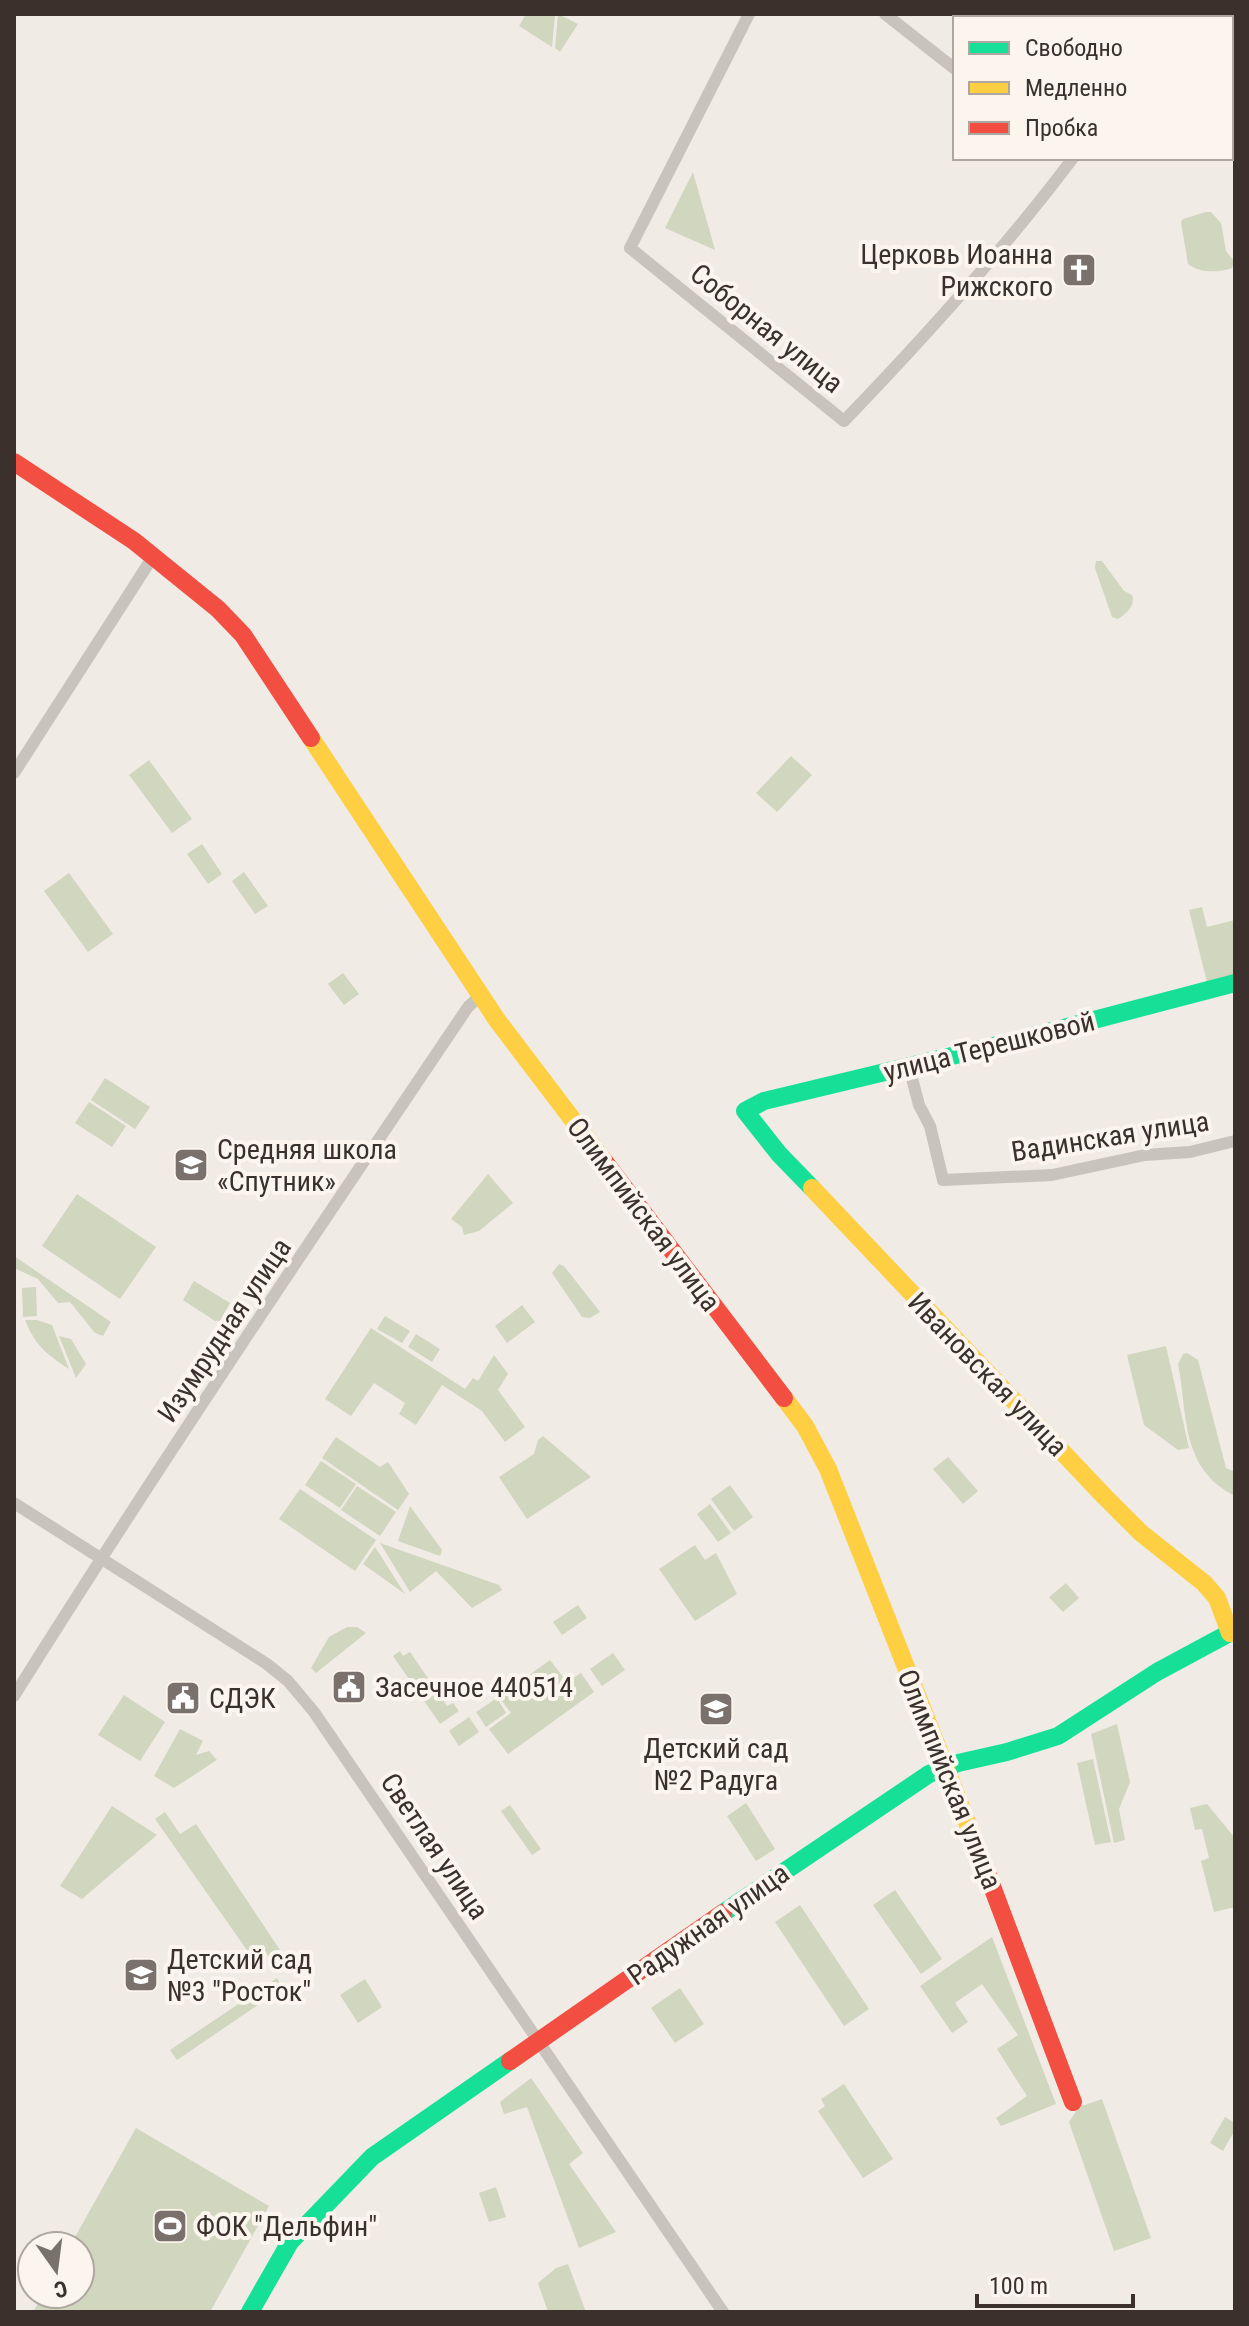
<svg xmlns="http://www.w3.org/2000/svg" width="1249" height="2326" font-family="'Roboto Condensed',sans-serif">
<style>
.green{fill:#d1d6bf}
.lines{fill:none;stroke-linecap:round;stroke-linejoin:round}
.street{stroke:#c9c3be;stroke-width:12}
.fast{stroke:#16e098;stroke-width:18}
.slow{stroke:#ffcf43;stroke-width:18}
.jam{stroke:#f24e42;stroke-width:18}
.labels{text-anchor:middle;stroke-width:8;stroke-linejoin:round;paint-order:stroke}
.poi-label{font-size:28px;fill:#3b302b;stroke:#fbf5ee;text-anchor:start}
.street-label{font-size:28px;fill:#3b302b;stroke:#fbf5ee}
</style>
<rect width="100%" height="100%" fill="#f0ebe5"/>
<path class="green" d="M526 14H555L552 47 519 26Z
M558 14 578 24 560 52 555 48Z
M693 172 715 250 665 228Z
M1206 212H1211L1221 223 1226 251 1234 261 1232 268C1218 273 1199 273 1188 264L1181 222 1183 219Z
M1096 561H1102L1124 591 1132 595C1136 606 1126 613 1118 619L1112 617 1095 568Z
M791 756 812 775 777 812 756 793Z
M149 760 192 819 172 833 129 775Z
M202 844 222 874 208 884 187 854Z
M244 872 268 906 255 914 232 881Z
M69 873 113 934 88 952 44 891Z
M1202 907 1207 927 1235 920V975L1207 982 1189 910Z
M343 973 359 994 344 1005 328 984Z
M105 1078 150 1107 135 1129 91 1100Z
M89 1102 126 1126 112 1147 75 1123Z
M488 1174 513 1203 479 1231 464 1235 462 1227 451 1219Z
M77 1194 156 1247 120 1299 42 1246Z
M14 1256 111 1322 103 1336 95 1333 70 1302 58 1303 38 1279 14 1268Z
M559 1264 564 1266 600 1312 590 1318 582 1317 552 1273Z
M194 1281 230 1303 220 1321H215L183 1300Z
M36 1287 37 1316 23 1317 22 1288Z
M522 1305 535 1322 507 1343 495 1326Z
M385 1316 410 1331 402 1343 377 1329Z
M25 1320H37L52 1325 69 1369C46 1354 35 1345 25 1320Z
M371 1328 465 1389 473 1378 478 1381 494 1355 508 1374 498 1390 525 1427 505 1442 482 1411 442 1385 416 1425 399 1414 405 1403 374 1383 351 1416 325 1399Z
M416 1334 440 1349 432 1362 408 1347Z
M59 1336 71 1339 86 1364 76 1378Z
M1166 1346 1189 1448 1178 1450 1144 1425 1127 1355Z
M1187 1353 1198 1360 1226 1468 1235 1472V1496C1180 1468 1188 1415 1178 1364L1183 1354Z
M543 1436 591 1477 527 1519 499 1477 534 1454 538 1440Z
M336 1437 380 1467 388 1462 409 1494 398 1510 322 1458Z
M948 1457 978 1491 963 1504 933 1469Z
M321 1461 356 1484 340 1508 305 1485Z
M730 1485 753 1517 734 1531 711 1499Z
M357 1486 396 1512 380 1536 341 1510Z
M300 1489 376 1540 355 1571 279 1519Z
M710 1504 731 1533 718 1542 697 1514Z
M410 1506 442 1550 440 1556 398 1541Z
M380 1543 499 1585 502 1590 472 1608 436 1571 410 1592Z
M695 1545 705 1560 716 1553 737 1594 695 1621 659 1569Z
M375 1547 405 1594 363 1564Z
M1066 1583 1079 1598 1063 1612 1049 1597Z
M578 1605 587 1618 562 1635 553 1622Z
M347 1627H357L366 1633 316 1673 311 1668 329 1637Z
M400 1651 403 1656 410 1652 447 1706 453 1703 459 1711 440 1724 393 1656Z
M613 1653 625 1670 602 1686 590 1669Z
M550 1660 567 1682 581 1673 594 1692 508 1754 489 1729 511 1713 499 1697Z
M124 1695 165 1722 140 1761 98 1735Z
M497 1698 506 1713 486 1727 476 1712Z
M469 1717 479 1732 459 1746 449 1731Z
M1117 1724 1130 1782 1119 1809 1125 1840 1114 1843 1091 1734Z
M180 1729 203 1741 196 1755 209 1751 217 1760 174 1788 154 1776Z
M1093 1759 1111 1842 1095 1845 1077 1763Z
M746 1803 775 1849 756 1861 727 1816Z
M1207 1804 1235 1838V1907L1214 1912 1201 1861 1209 1858 1202 1829 1195 1830 1190 1808Z
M510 1805 541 1849 532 1855 501 1811Z
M112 1806 157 1835 82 1899 60 1886Z
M165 1812 180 1834 196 1824 282 1953 271 1960 263 1948 251 1956 155 1819Z
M895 1890 942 1959 921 1974 873 1905Z
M800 1905 869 2009 844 2026 775 1922Z
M992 1937 1056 2104 1001 2126 996 2118 1027 2096 997 2049 1018 2035 982 1984 955 2003 968 2022 952 2033 920 1986Z
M277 1978 283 1988 177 2060 170 2050Z
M365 1979 382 2007 358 2023 340 1995Z
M680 1988 704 2024 675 2043 651 2008Z
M531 2078 583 2153 569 2164 616 2232 579 2248 527 2107 504 2114 500 2102Z
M844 2084 893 2159 863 2178 818 2111 825 2106 821 2099Z
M1102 2099 1151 2238 1114 2251 1069 2122 1079 2107Z
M1225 2117 1235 2123V2130L1223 2151 1210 2143Z
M136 2128 269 2206 210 2312H33L43 2294H80V2246H70Z
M496 2187 506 2217 489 2222 479 2193Z
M568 2264 586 2312H548L538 2283 556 2268Z"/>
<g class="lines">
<path class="street" d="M749 14 630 248 844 421C925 337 1003 251 1073 158
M885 14 955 69
M1186 18 1189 14
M14 773 154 555
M909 1067 919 1105 930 1126 943 1180 1052 1175 1145 1155 1190 1152 1235 1141
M14 1503 267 1664 288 1681 314 1712 723 2312
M14 1696C160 1463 314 1235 468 1007L480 996"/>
<path class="fast" d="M812 1188 779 1154 745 1111 764 1101 1010 1042 1235 983
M723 1913 929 1774 958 1763 1007 1752 1058 1736 1157 1672 1235 1630
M250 2312 290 2242 372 2157 510 2061"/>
<path class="slow" d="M311 738 497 1020 604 1161
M812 1188 1104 1496 1141 1533 1204 1583 1217 1598 1230 1633
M784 1398 805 1426 828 1469 987 1873"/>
<path class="jam" d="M14 462 134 541 218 609 243 635 311 738
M604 1161 784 1398
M987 1873 1073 2102
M510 2061 723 1913"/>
</g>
<defs>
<g id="church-square" transform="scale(1.8)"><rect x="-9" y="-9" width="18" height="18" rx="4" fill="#7a716c" stroke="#fbf5ee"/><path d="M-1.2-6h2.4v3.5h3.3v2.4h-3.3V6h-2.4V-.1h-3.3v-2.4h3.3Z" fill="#fff"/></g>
<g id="school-square" transform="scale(1.8)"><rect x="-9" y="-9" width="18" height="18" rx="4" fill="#7a716c" stroke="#fbf5ee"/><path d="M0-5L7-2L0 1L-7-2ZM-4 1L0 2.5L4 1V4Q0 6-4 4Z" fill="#fff"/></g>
<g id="civic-square" transform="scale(1.8)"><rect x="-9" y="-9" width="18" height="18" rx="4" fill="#7a716c" stroke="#fbf5ee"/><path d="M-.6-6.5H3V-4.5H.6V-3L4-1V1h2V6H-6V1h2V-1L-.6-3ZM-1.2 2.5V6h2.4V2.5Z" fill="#fff"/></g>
<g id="stadium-square" transform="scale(1.8)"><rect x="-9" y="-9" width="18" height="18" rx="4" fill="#7a716c" stroke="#fbf5ee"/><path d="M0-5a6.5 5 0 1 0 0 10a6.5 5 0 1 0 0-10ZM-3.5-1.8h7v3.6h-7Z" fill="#fff"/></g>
</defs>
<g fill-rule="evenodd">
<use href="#church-square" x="1079" y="270"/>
<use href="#school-square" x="191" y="1165"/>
<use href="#civic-square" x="349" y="1687"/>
<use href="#civic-square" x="183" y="1698"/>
<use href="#school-square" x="716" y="1709"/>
<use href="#school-square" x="141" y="1975"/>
<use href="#stadium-square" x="170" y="2226"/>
</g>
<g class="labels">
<g class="poi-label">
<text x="1053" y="264" text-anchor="end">Церковь Иоанна<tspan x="1053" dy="32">Рижского</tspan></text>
<text x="217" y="1159">Средняя школа<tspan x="217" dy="32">«Спутник»</tspan></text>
<text x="375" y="1697">Засечное 440514</text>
<text x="209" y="1708">СДЭК</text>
<text x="716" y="1758" text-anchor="middle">Детский сад<tspan x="716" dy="32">№2 Радуга</tspan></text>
<text x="167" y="1969">Детский сад<tspan x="167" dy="32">№3 "Росток"</tspan></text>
<text x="196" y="2236">ФОК "Дельфин"</text>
</g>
<g class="street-label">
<text transform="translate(767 328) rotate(39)" y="10">Соборная улица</text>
<text transform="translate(989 1046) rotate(-14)" y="10">улица Терешковой</text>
<text transform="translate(1110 1136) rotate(-9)" y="10">Вадинская улица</text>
<text transform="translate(644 1214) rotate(53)" y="10">Олимпийская улица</text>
<text transform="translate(224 1330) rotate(-56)" y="10">Изумрудная улица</text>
<text transform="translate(988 1374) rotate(46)" y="10">Ивановская улица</text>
<text transform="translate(950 1779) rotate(68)" y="10">Олимпийская улица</text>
<text transform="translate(435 1846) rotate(56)" y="10">Светлая улица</text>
<text transform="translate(708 1924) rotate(-35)" y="10">Радужная улица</text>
</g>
</g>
<rect width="1249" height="2326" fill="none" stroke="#3b302b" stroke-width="32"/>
<rect x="953" y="16" width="280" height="144" fill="#fbf5ee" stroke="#aea6a0" stroke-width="2"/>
<rect x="969" y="42" width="40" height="12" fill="#16e098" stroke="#aea6a0" stroke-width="2"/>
<text x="1025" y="56" font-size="24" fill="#3b302b">Свободно</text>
<rect x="969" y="82" width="40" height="12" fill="#ffcf43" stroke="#aea6a0" stroke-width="2"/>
<text x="1025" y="96" font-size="24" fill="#3b302b">Медленно</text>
<rect x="969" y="122" width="40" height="12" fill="#f24e42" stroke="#aea6a0" stroke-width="2"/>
<text x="1025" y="136" font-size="24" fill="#3b302b">Пробка</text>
<g transform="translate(56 2270) rotate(166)"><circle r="38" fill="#fbf5ee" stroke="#aea6a0" stroke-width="2"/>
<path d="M0-6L14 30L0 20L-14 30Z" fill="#7a716c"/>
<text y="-12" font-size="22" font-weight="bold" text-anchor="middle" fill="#3b302b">С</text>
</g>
<path d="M977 2294v12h156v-12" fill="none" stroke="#3b302b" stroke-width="4"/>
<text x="989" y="2294" font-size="24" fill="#3b302b" stroke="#fbf5ee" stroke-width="6" paint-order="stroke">100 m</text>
</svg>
